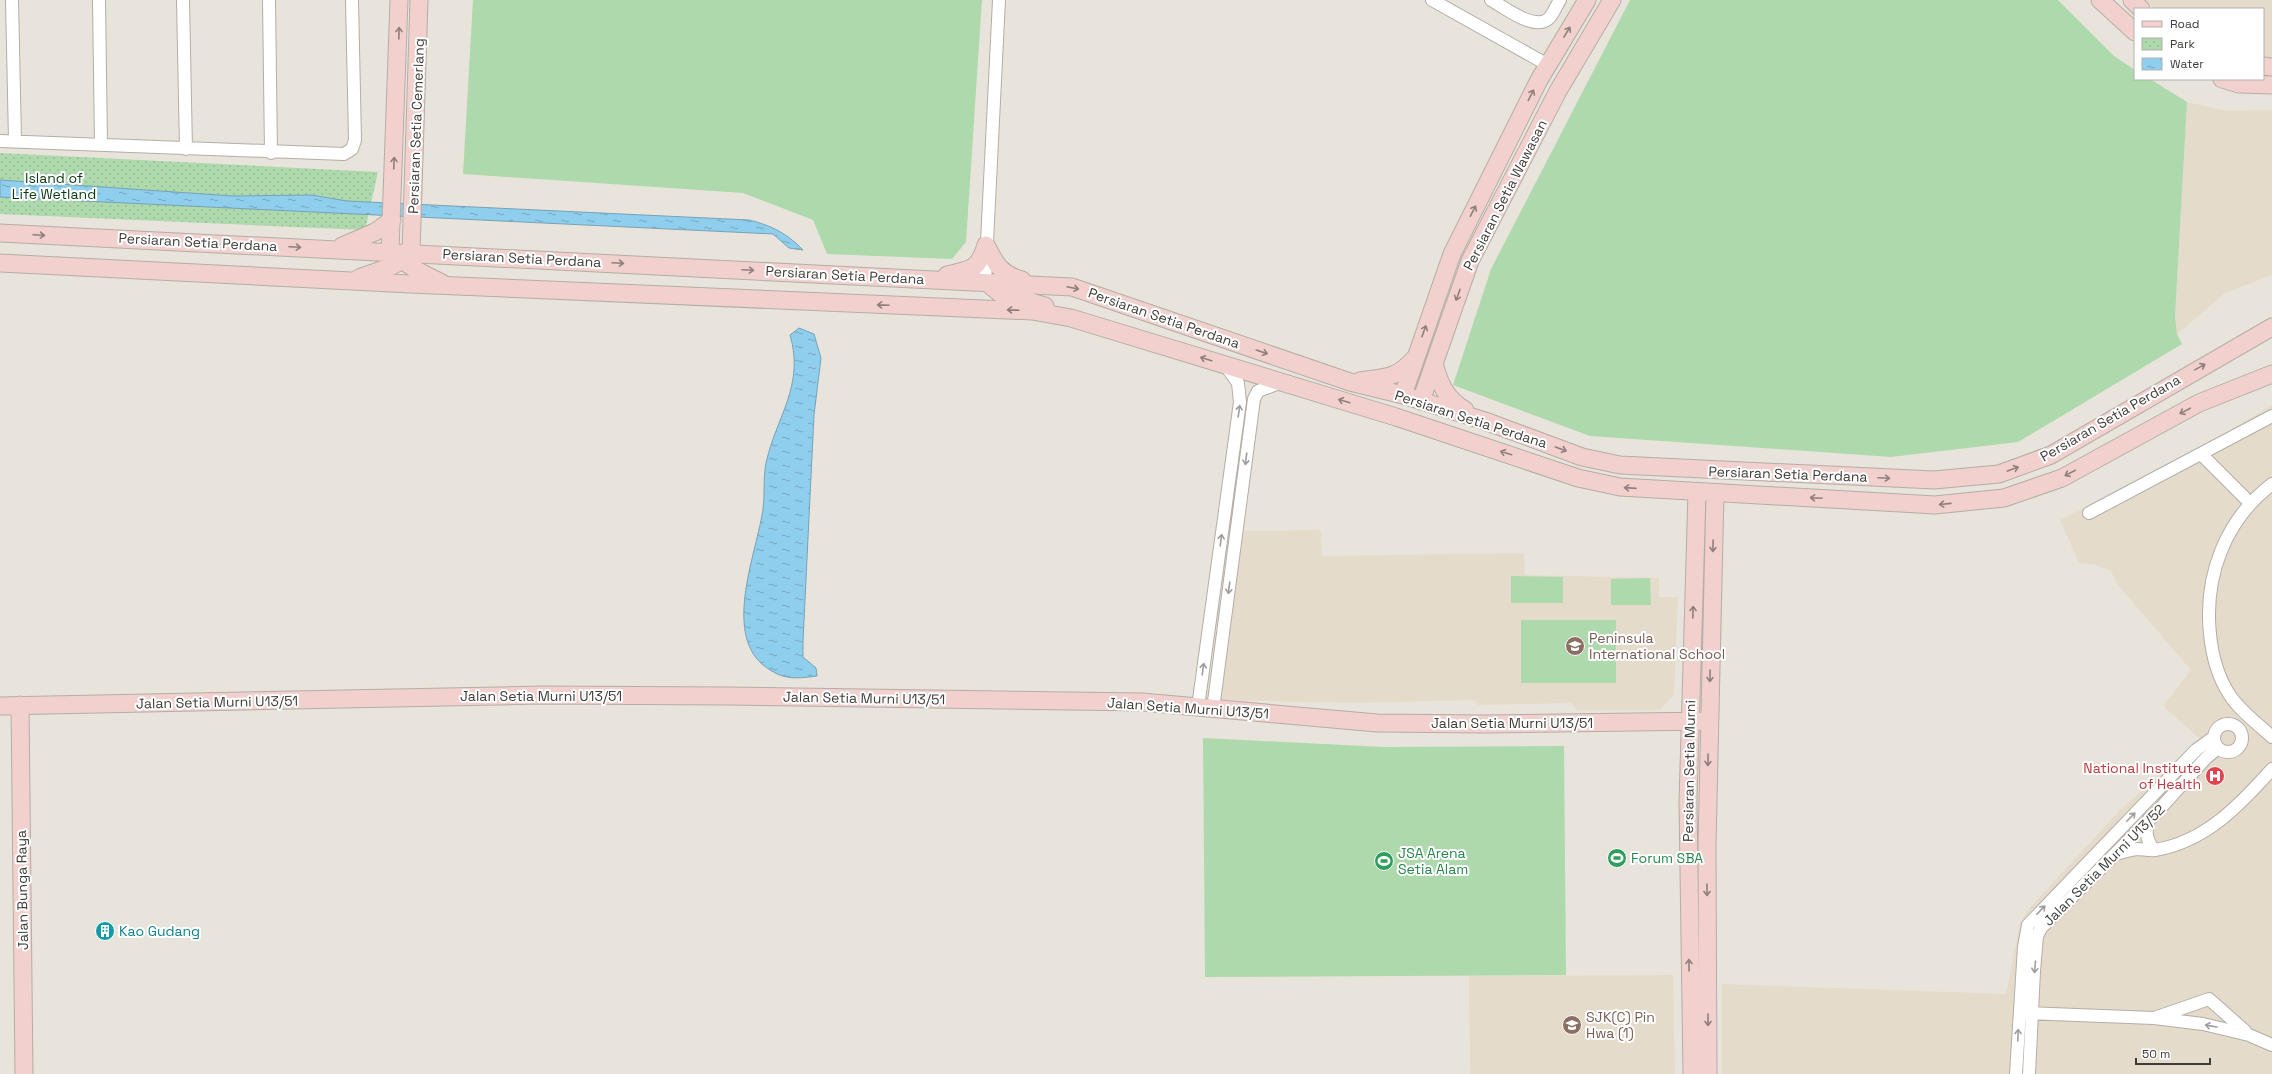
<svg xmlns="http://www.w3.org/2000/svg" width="2272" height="1074" font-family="'Space Grotesk',sans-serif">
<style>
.built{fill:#e4dbcb}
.grass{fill:#aed9ad}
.park{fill:url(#park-dots)}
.water{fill:url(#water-ripples);stroke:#77a2b7}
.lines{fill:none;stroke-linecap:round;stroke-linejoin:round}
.street-casing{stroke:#b3aea6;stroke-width:14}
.secondary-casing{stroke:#b3aea6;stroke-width:19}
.street{stroke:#fff;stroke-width:12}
.secondary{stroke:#f2d0ce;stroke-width:17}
.oneway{stroke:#907f7c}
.oneway2{stroke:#9f9e9c}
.labels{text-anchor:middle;stroke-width:4;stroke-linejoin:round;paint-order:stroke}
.street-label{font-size:14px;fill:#3f3d39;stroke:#fff}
.park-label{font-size:14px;fill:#0b3a0f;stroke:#fff}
.education-label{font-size:14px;fill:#785e54;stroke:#fff;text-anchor:start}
.health-label{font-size:14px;fill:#be3a42;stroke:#fff;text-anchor:end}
.leisure-label{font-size:14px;fill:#27864d;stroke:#fff;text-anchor:start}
.culture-label{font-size:14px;fill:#0d838f;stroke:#fff;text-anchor:start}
</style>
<defs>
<pattern id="park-dots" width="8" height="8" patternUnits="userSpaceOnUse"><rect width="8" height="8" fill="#aed9ad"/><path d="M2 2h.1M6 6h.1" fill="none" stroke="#97bb96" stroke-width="1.8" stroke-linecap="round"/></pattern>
<pattern id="water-ripples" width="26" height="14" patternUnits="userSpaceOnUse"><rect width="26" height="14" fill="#8fceed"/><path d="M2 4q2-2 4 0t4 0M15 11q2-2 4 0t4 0" fill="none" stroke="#76a8c1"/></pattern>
</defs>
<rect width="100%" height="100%" fill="#e9e4db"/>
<path class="built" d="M2146 0H2272V58L2263 57V9H2155Z
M2187 102 2227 111 2272 110V275L2225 293 2177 334 2175 317Z
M2272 405V1074H1722V984L2006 994 2020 923 2027 911 2118 812 2200 739 2163 706 2191 670 2118 585 2111 571 2096 565 2079 563 2060 520 2184 458Z
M1321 530 1322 556 1524 553 1525 575 1659 578V597H1678L1674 695 1660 710H1577L1571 703 1478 705 1475 700 1355 703 1219 700 1242 531Z
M1673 975 1675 1074H1470L1469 976Z"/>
<path class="grass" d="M473 0H982L966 242 952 259 827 254 813 220 743 193 463 174Z
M1630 0H2058L2114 56 2135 70V79H2150L2187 102 2175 317 2177 334 2182 344 2018 442 1891 457 1590 436 1453 385 1491 269Z
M1511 576 1563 577V603H1511Z
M1650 578 1651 605H1611V579Z
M1521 620H1616V683H1521Z
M1203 738 1383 747 1564 746 1566 975 1205 977Z"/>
<path class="park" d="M0 153 378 172 365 230 0 214Z"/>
<path class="water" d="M0 180 233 196 311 195 347 201 749 220C770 225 787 233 803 250L789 248 773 234 0 197Z
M799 328 814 334 821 358 814 415 803 641V657L816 668 817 676C794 679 782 680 763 665 723 631 757 552 763 509 765 494 763 478 766 463 776 417 805 386 790 335Z"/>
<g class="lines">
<g class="street-casing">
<path id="street" d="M12 0 15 141
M99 0 101 145
M183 0 186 149
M269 0 271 153
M1432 0 1548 65
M1491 0C1504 7 1534 31 1548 19 1553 15 1556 6 1560 0
M0 141 344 154 352 149 355 140 352 0
M985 282 999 0
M2201 454 2250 503
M2272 484C2225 520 2204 576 2210 634 2212 654 2218 677 2229 694 2239 710 2258 724 2272 737
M2089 513 2272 416
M1198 707 1240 402 1238 383 1225 365
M1213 709 1254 399 1258 391 1282 382
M2214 738a14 14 0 1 1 28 0a14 14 0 1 1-28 0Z
M2149 819C2145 832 2146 839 2154 850
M2116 854C2123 852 2129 850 2137 849 2143 849 2149 851 2155 850 2205 842 2240 805 2272 769
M2025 1013 2154 1018 2203 1024 2249 1035 2272 1045
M2157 1017 2209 999 2245 1031
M2016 1074 2024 947 2028 925 2196 750 2214 737
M2029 1074 2034 971 2037 936 2041 928 2157 812 2206 758 2218 748"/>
</g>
<g class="secondary-casing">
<path id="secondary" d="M2100 0 2135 32
M2132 0 2141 9
M2263 66 2272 67
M2222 79 2239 84 2272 85
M0 233 1072 287 1350 382 1403 395 1485 421 1582 457 1620 465 1934 480 1999 474 2051 455 2272 327
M986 245C995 263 1001 275 1022 280
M342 246 375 232 392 220
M390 251 399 0
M411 252 419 0
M394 255 418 271 442 283
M0 263 410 284 1032 311 1071 318 1396 417 1578 478 1620 487 1935 505 2004 498 2062 478 2199 403 2272 374
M947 275C971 269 978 271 986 245
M359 278C379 270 396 268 411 252
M987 283 1001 294 1045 306
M1434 363C1439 383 1446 399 1465 410
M1360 381C1386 377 1396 379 1415 358
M1403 395 1452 254 1539 80 1587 0
M1421 401 1470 261 1558 91 1612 0
M20 705 24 1074
M0 706 541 695 728 696 1142 702 1377 723 1484 724 1709 721
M1692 1074 1688 802 1697 492
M1708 1074 1707 845 1715 493"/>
</g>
<use href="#street" class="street"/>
<use href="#secondary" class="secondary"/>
</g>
<defs><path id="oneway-shaft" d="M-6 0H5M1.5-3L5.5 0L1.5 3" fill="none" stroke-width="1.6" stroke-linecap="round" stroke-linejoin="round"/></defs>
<g class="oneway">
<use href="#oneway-shaft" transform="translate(1567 32) rotate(-59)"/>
<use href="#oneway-shaft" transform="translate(399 33) rotate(-88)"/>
<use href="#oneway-shaft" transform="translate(1531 95) rotate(-63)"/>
<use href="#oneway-shaft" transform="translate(394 163) rotate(-88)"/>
<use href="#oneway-shaft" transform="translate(1473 211) rotate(-63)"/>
<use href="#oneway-shaft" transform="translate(39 235) rotate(3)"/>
<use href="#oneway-shaft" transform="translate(295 247) rotate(3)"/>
<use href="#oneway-shaft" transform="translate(618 263) rotate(3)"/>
<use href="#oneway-shaft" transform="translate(748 270) rotate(3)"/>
<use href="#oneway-shaft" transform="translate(1073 288) rotate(12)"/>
<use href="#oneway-shaft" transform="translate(1458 295) rotate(110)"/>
<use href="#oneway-shaft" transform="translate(883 305) rotate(-178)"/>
<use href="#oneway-shaft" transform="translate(1013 310) rotate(-178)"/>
<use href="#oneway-shaft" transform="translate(1424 331) rotate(-70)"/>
<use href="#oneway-shaft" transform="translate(1262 352) rotate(19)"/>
<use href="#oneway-shaft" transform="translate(1206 359) rotate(-163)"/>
<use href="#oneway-shaft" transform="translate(2200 367) rotate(-29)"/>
<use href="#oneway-shaft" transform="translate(1344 401) rotate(-163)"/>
<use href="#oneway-shaft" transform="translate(2185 411) rotate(152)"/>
<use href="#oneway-shaft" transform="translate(1561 449) rotate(20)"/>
<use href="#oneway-shaft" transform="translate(1506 453) rotate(-162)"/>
<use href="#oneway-shaft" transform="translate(2013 469) rotate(-20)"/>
<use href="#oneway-shaft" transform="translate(2070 473) rotate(152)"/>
<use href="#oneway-shaft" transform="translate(1884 478) rotate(3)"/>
<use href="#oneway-shaft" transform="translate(1630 488) rotate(-176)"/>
<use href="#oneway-shaft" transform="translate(1816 498) rotate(-177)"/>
<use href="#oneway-shaft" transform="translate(1945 504) rotate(174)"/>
<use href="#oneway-shaft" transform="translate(1713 546) rotate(91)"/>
<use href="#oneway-shaft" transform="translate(1693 612) rotate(-88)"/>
<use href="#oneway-shaft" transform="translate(1710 676) rotate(91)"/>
<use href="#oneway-shaft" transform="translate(1708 760) rotate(91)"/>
<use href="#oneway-shaft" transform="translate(1707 890) rotate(90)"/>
<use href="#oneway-shaft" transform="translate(1689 965) rotate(-91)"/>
<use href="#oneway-shaft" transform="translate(1708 1020) rotate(90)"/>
</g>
<g class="oneway2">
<use href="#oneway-shaft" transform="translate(1239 411) rotate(-82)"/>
<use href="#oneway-shaft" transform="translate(1246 459) rotate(97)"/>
<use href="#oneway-shaft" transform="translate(1221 540) rotate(-82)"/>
<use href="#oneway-shaft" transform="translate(1229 588) rotate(97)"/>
<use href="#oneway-shaft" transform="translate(1203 669) rotate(-82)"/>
<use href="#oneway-shaft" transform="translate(2131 817) rotate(-46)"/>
<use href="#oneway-shaft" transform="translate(2041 910) rotate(-46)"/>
<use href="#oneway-shaft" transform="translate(2035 967) rotate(95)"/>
<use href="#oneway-shaft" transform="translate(2211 1026) rotate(-170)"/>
<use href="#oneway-shaft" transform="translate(2018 1035) rotate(-88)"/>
</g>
<defs>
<g id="school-disc" transform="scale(1)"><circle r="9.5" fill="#8d6e63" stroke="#fff"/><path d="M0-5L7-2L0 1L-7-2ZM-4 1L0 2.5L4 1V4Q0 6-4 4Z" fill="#fff"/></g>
<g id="hospital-disc" transform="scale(1)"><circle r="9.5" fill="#e0444e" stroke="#fff"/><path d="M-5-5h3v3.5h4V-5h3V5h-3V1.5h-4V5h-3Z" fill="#fff"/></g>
<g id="stadium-disc" transform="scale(1)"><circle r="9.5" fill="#2e9e5b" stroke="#fff"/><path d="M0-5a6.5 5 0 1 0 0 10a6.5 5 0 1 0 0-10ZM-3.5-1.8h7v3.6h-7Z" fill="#fff"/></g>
<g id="building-disc" transform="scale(1)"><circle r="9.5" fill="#0f9aa8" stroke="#fff"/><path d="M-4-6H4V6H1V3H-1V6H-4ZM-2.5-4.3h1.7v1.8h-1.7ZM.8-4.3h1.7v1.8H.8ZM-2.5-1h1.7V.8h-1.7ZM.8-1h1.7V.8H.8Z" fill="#fff"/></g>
</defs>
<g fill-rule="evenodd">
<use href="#school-disc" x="1575" y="646"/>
<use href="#hospital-disc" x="2215" y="776"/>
<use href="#stadium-disc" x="1617" y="858"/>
<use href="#stadium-disc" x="1384" y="861"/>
<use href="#building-disc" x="105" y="931"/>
<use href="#school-disc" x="1572" y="1025"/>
</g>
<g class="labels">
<g class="street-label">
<text transform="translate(416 126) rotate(-88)" y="5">Persiaran Setia Cemerlang</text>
<text transform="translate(1505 195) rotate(-63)" y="5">Persiaran Setia Wawasan</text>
<text transform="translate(198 242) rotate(3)" y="5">Persiaran Setia Perdana</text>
<text transform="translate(522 258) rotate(3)" y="5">Persiaran Setia Perdana</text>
<text transform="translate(845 275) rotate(3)" y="5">Persiaran Setia Perdana</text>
<text transform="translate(1164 318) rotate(19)" y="5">Persiaran Setia Perdana</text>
<text transform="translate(2110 418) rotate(-30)" y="5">Persiaran Setia Perdana</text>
<text transform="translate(1471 419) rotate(18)" y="5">Persiaran Setia Perdana</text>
<text transform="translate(1788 474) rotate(2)" y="5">Persiaran Setia Perdana</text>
<text x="541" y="701">Jalan Setia Murni U13/51</text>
<text transform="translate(864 698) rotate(1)" y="5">Jalan Setia Murni U13/51</text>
<text transform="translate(217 702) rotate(-1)" y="5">Jalan Setia Murni U13/51</text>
<text transform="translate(1188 708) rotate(4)" y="5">Jalan Setia Murni U13/51</text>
<text x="1512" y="728">Jalan Setia Murni U13/51</text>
<text transform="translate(1689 771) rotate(-89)" y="5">Persiaran Setia Murni</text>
<text transform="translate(2104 865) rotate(-45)" y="5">Jalan Setia Murni U13/52</text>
<text transform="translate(22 890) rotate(-91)" y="5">Jalan Bunga Raya</text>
</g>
<g class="park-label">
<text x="54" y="183">Island of<tspan x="54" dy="16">Life Wetland</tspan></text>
</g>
<g class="education-label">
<text x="1589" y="643">Peninsula<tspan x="1589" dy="16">International School</tspan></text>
<text x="1586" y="1022">SJK(C) Pin<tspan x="1586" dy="16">Hwa (1)</tspan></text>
</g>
<g class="health-label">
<text x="2201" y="773">National Institute<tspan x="2201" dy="16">of Health</tspan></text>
</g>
<g class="leisure-label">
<text x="1398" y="858">JSA Arena<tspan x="1398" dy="16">Setia Alam</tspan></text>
<text x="1631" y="863">Forum SBA</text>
</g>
<g class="culture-label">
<text x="119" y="936">Kao Gudang</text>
</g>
</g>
<rect x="2134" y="8" width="130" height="72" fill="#ffffff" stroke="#b2b1b0"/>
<rect x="2142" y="21" width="20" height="6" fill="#f2d0ce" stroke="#b2b1b0"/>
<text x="2170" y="28" font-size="12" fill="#3f3d39">Road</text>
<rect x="2142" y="38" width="20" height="12" fill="url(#park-dots)" stroke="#b2b1b0"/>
<text x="2170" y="48" font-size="12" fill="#3f3d39">Park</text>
<rect x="2142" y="58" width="20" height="12" fill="url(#water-ripples)" stroke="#b2b1b0"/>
<text x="2170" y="68" font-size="12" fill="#3f3d39">Water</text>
<path d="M2136 1058v6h74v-6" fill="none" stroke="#3f3d39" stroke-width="2"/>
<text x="2142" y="1058" font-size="12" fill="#3f3d39" stroke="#ffffff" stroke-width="3" paint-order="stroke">50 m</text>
</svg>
